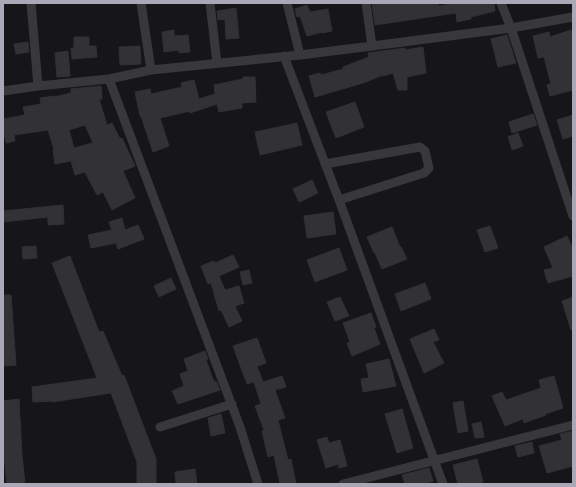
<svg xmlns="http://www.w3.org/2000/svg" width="576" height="487" font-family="Jost,sans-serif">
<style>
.building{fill:#323133;stroke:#313033;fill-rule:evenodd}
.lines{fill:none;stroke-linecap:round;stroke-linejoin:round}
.street{stroke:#38373c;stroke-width:9}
</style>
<rect width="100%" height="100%" fill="#161517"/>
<path class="building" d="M372 3H438L439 6 456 3H494L495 11 471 17V19L457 22 456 13 375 25Z
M307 5 310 12 328 9 332 31 322 33V32L307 36 300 16 297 17 295 9Z
M236 8 239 38 226 39 225 19 218 20 217 11Z
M174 30V36L188 35 190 52 179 53V50L164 52 162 32Z
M571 30 573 35V90L550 96 547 85 551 84 544 57 538 58 533 36 549 32 550 37Z
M507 35 516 63 498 67 491 39Z
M74 37H89V46H96L97 57 72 59 71 48H74Z
M28 42 29 52 16 54 14 44Z
M140 46 141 64 120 65 119 47Z
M423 47 426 73 407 77V90H398L393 73 383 76V75L363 83 315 97 309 76 320 73 321 75 343 69V67L369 57 368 53 405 48V50Z
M68 51 70 76 57 77 55 53Z
M243 77H255L256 102 242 103V108L219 112 217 104 190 113V111L160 118 169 146 153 152 141 116H140L135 92 150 89 151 94 182 87 181 83 194 80 199 99 215 94 214 85 243 79Z
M101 86 102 99H99L107 125 112 123 120 139 122 138 135 166 123 171 135 198 112 210 103 192 97 195 85 172 75 175 71 161 55 164 53 149H54L48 130 14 135 15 141 6 143 3 128V119L25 115 23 107 41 104 40 98 54 96V97L71 93V89ZM85 125 93 143 74 148 69 130Z
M355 102 364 127 336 138 326 112Z
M533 114 537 125 512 133 509 122Z
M573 115V136L563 139 557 120Z
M297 123 302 145 260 155 255 132Z
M518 133 523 146 512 150 508 137Z
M312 180 318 193 299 202 293 189Z
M63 205 64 224 48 225V217L3 222V211Z
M333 212 336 234 307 238 304 216Z
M122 218 125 230 138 225 144 239 118 249 116 243 91 248 88 235 112 230 109 222Z
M490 226 498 248 485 252 477 230Z
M392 227 400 247H401L407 259 382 269 375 253H374L367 237Z
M567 236 573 249V276L548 283 544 270 553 268 544 247Z
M36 246 37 258 23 259 22 247Z
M339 248 347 270 315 282 307 260Z
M233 255 239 267 219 276 225 290 239 286 244 303 235 306 242 321 229 327 221 310 219 311 211 283 208 284 201 266 214 261 215 263Z
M70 256 99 332 103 331 122 376 124 375 156 459V484H137V462L111 393 52 402V401L33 402 32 387 97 378 52 263Z
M249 270 252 283 243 285 240 272Z
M171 278 176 289 159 297 154 286Z
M425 283 431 299 401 311 395 294Z
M3 295H11L16 365 3 366Z
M340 297 349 316 335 321 327 302Z
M573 297V329L571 330 562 301Z
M371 313 376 327 374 328 380 344 352 356 347 343 350 342 343 323Z
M434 329 439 340 433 342 444 363 424 373 410 339Z
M257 338 266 363 257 366 263 382 282 376 286 387 275 390 285 418 278 420 288 460 291 459 296 484H280L274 455 268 457 262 431 264 430 255 406 261 404 254 382 247 384 233 346Z
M205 351 208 359 206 360 214 382 216 381 220 390 178 404 172 391 184 386 180 374 188 371 184 359Z
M389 359 396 386 363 392 361 379 369 378 366 364Z
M554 376 563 408 545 414 546 415 524 423 523 419 505 426 492 396 502 392 506 400 541 388 539 380Z
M19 399 22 455 25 484H7L4 457H3V401Z
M463 401 468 431 458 433 453 403Z
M402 409 413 448 397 453 385 414Z
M221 414 225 433 211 436 208 418Z
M481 422 484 437 475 438 472 424Z
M573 431V466L547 473 539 446 562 440 560 434Z
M327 437 329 443 340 440 347 466 339 468 338 464 326 468 317 440Z
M532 442 534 453 518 457 515 446Z
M477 459 483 482 478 484H458L453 465Z
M429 468 433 481 423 484H405L402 475Z
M195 469 197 484H176L175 472Z"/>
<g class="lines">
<path class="street" d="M31 3 38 86
M141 3 151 70
M210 3 217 63
M287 3 300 55
M366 3 372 46
M501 3 511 28 573 216
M284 56 339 200 443 484
M109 79 240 427 258 484
M3 91 38 86 109 79 151 70 300 55 372 46 511 28 573 17
M325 164 420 147 425 151 429 168 424 173 339 200
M160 427 232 404
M343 484 573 425"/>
</g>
<rect width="576" height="487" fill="none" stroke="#aaa8b7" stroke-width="8"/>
</svg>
